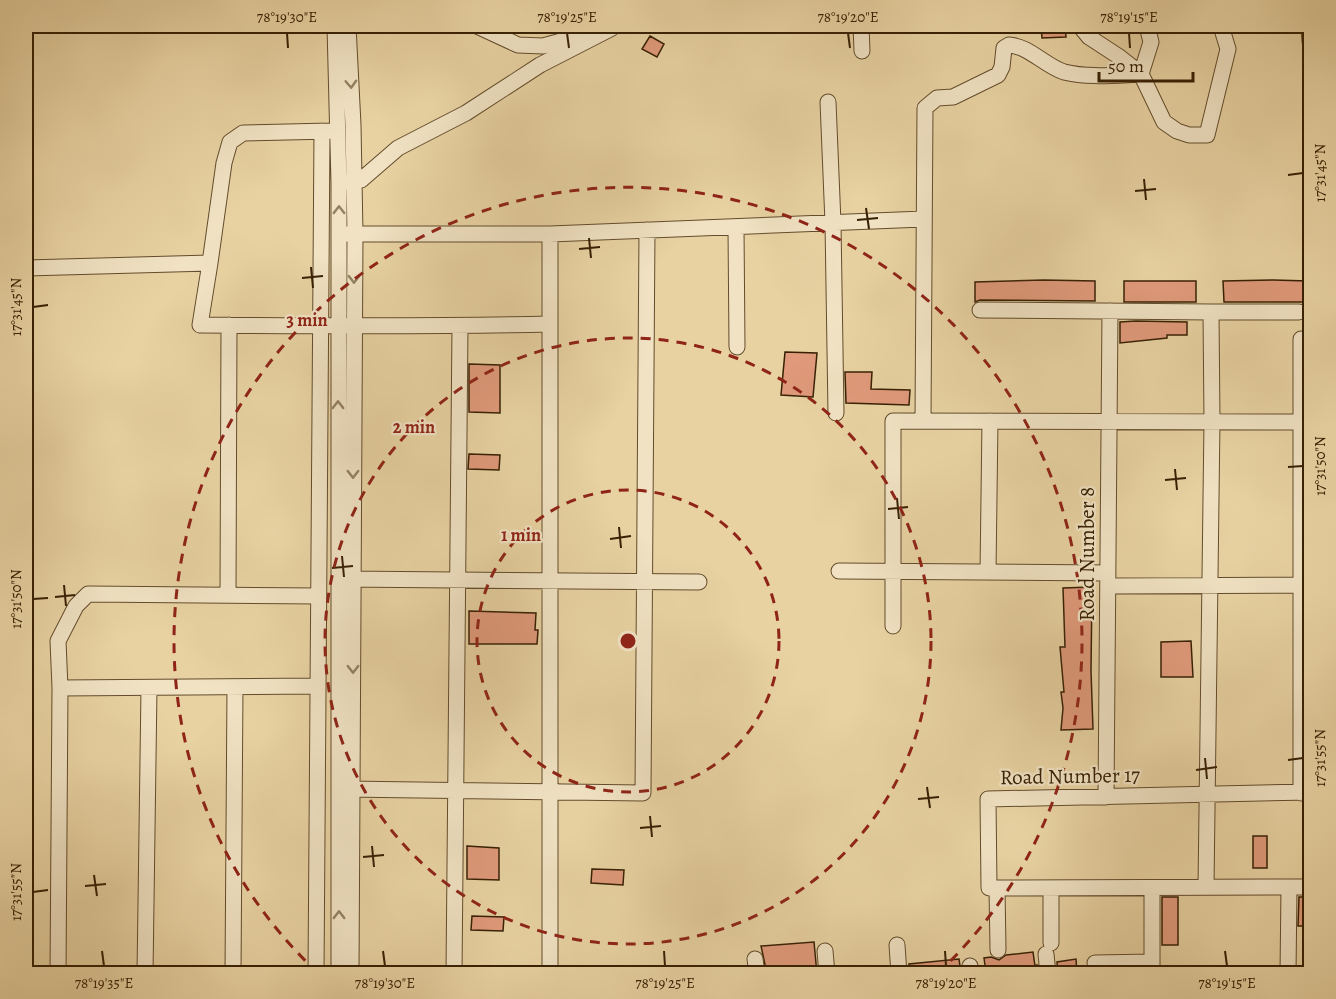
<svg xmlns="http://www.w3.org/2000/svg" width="1336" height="999" font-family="Alegreya,serif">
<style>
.building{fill:#e09a7b;stroke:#372004;stroke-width:1.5}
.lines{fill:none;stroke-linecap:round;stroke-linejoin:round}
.minor-casing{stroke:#634c2c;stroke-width:17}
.minor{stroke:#f0e2c3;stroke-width:15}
.oneway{stroke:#948164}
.ticks{fill:none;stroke:#372004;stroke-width:2}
.ring{fill:none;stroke:#8f2418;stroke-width:3;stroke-dasharray:10 8}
.labels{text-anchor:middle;stroke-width:4.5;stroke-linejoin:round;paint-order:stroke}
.street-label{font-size:21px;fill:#372004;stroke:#f0e2c3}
.centre{fill:#8f2418;stroke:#f0e2c3;stroke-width:3}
.ring-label{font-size:18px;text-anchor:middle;font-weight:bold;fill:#8f2418;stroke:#f0e2c3;stroke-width:4.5;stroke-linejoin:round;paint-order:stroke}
.neatline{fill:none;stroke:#372004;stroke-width:2}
.ticks-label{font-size:15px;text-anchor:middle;fill:#372004}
</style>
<rect width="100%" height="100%" fill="#e8d2a2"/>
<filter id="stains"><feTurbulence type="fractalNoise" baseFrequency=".00333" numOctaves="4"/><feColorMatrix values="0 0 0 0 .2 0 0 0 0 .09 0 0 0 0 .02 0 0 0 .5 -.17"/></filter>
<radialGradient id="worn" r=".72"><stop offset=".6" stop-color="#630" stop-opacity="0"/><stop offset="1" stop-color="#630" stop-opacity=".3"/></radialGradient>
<path class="building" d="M1041 26H1065L1066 37 1042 38Z
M650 36 664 44 657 57 642 49Z
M1044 280 1095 281V301L980 300 975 302V282Z
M1273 280 1308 281V302H1224L1223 281Z
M1124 281H1196V302H1124Z
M1136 321 1187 322V335H1167V338L1120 343V322Z
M785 352 817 353 813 397 781 395Z
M469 364 500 365V413L469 412Z
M845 372H872L871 389 910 390 909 405 846 403Z
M469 454 500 455 499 470 468 469Z
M1092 587 1091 671 1093 729 1061 730 1063 708 1061 692H1064L1060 647H1065L1063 588Z
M469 611 536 613 535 630H538L537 644H469Z
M1191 641 1193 677H1161V642Z
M1253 836H1267V868H1253Z
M467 846 499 848V880L467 879Z
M592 869 624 870 623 885 591 883Z
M1162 897H1178V945H1162Z
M1299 897H1311V926H1298Z
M472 916 504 917 503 931 471 930Z
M814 942 817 974H767L761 946Z
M1033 952 1035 966 1037 965 1038 974 986 973 984 958 991 957 999 960 1006 955Z
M959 959 961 973 909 974V964Z
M1076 959 1077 974H1058L1057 962Z"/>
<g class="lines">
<g class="minor-casing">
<path id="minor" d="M335 26 339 183V974
M348 26 353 125 355 234 351 974
M477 26 518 45 543 46 583 35
M861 26 862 51
M1080 26 1089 37 1118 56 1141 74
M1147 26 1151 42 1141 74 1164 122 1177 131 1189 135H1207L1228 49 1221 26
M1309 26 1310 42
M828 102 833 223 836 413
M347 182 361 180 398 148 466 113 540 65 612 28
M736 227 737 347
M345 234H550L923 219
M550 234V974
M210 263 200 325C317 326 433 327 550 324
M26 268 210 263 224 163 230 142 243 133 331 131
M980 310 1211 312 1212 421 1206 887
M1211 312H1299
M1301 339V793
M923 421 925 108 937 98 953 97 998 75 1002 67 1004 48 1009 45C1029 46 1045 66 1064 72 1088 78 1116 75 1141 74
M839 571 1108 573
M988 572 990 421
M345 579 699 582
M1108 586 1301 585
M228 595 229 325
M893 626V421L1310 422
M60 688 318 686
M345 789 643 793 647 230
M1310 792 988 799 989 888 1310 887
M1106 797 1110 311
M997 888 998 950
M1051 888V943
M1152 888V974
M897 945 899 974
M825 951 827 974
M1046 954 1048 974
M755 959 757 974
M1095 963 1152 962
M970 966 971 974
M58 974 60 688 58 641 76 606 88 594 318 596
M145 974 149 688
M233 974 235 687
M316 974 322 131
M454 974 460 326
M1288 974 1289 887"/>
</g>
<use href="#minor" class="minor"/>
</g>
<defs><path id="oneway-chevron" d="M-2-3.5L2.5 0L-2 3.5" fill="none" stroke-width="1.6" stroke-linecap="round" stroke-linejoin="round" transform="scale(1.5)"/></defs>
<g class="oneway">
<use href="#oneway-chevron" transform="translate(351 84) rotate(87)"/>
<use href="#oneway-chevron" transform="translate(339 210) rotate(-90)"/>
<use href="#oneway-chevron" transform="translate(354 279) rotate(90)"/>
<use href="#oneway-chevron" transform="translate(338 405) rotate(-90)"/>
<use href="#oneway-chevron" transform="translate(353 474) rotate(90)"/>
<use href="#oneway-chevron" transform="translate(353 669) rotate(90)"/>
<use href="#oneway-chevron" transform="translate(339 915) rotate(-90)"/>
</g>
<path class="ticks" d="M287 33 288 48M567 33 569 48M848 33 850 48M1129 33 1130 48M1288 175 1303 173M1144 179 1146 200M1135 191 1156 189M866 208 869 229M857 220 878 218M589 238 591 258M579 249 600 247M311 267 313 288M302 278 323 276M33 307 48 305M1288 467 1303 466M1175 469 1177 490M1165 480 1186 478M897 498 899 519M888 509 908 507M619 527 621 548M610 539 631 536M342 556 344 577M332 568 353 566M64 585 66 606M55 597 75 595M33 599 48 598M1205 758 1207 779M1288 760 1303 758M1196 770 1217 767M927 787 930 808M918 799 939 797M650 816 652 837M640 828 661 826M372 846 374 867M363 857 384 855M94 875 97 896M85 886 106 884M33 892 48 890M102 951 104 966M383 951 385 966M664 951 665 966M945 951 946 966M1225 951 1227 966"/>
<g class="ring">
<circle cx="628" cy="641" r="151"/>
<circle cx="628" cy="641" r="303"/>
<path d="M318 973A454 454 0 1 1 938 973"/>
</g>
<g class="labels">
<g class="street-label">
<text transform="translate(1087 554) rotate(-90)" y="7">Road Number 8</text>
<text transform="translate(1070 776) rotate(-1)" y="7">Road Number 17</text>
</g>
</g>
<circle cx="628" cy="641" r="9" class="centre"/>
<g class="ring-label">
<text x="307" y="326">3 min</text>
<text x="414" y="433">2 min</text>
<text x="521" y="541">1 min</text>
</g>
<rect width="1336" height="999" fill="none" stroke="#e8d2a2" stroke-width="66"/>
<path d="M1099 72v9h94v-9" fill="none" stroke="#372004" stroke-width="3"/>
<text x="1108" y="72" font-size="18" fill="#372004" stroke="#f0e2c3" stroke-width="4.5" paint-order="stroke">50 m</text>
<rect x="33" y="33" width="1270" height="933" class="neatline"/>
<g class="ticks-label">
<text x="287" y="22">78°19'30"E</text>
<text x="567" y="22">78°19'25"E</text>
<text x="848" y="22">78°19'20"E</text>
<text x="1129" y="22">78°19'15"E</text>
<text transform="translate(1320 173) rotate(-90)" y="5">17°31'45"N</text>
<text transform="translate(16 307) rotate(-90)" y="5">17°31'45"N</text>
<text transform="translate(1320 466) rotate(-90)" y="5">17°31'50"N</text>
<text transform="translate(16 599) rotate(-90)" y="5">17°31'50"N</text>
<text transform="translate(1320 758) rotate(-90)" y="5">17°31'55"N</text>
<text transform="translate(16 892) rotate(-90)" y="5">17°31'55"N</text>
<text x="104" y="988">78°19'35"E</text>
<text x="385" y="988">78°19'30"E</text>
<text x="665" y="988">78°19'25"E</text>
<text x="946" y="988">78°19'20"E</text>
<text x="1227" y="988">78°19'15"E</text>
</g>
<rect width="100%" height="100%" filter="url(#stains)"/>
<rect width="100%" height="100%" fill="url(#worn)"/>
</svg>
